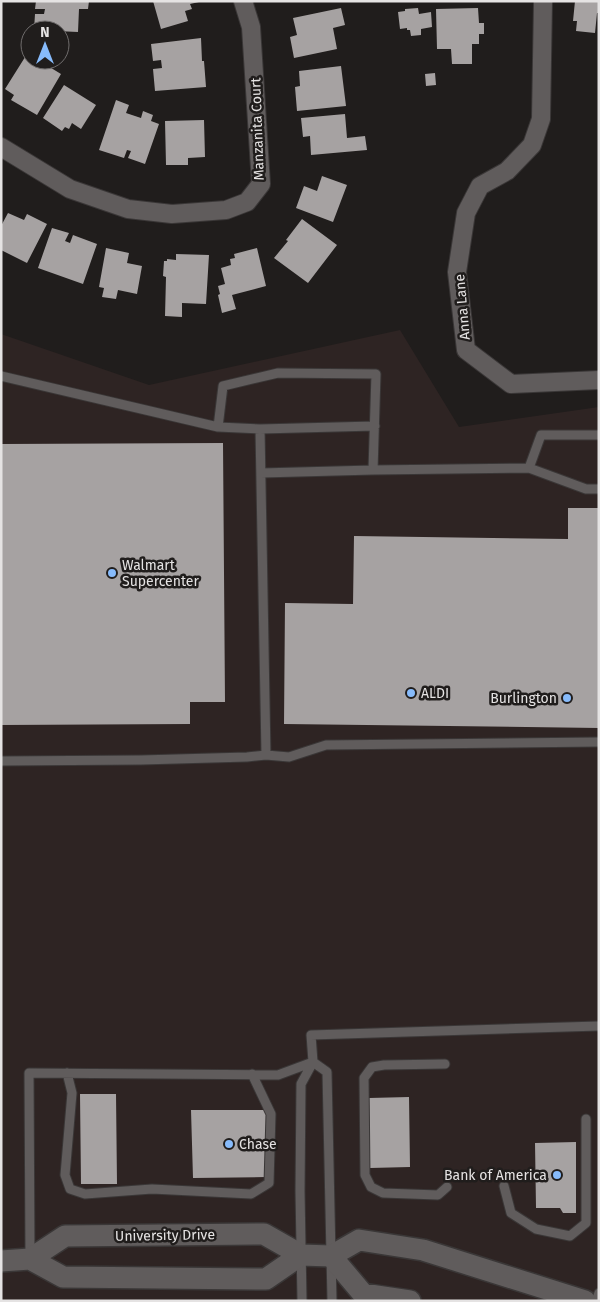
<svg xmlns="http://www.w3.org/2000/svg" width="600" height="1302" font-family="'Fira Sans',sans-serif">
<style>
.built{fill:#2e2423}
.building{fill:#a6a2a2}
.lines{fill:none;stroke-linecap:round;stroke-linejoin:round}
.service-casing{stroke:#3a3737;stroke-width:11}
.minor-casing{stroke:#3a3737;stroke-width:20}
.tertiary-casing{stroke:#3a3737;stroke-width:24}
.service{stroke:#605c5c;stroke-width:9}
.minor{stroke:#605c5c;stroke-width:18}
.tertiary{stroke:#605c5c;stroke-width:21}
.poi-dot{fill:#87bbfb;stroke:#201d1c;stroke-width:2}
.labels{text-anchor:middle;stroke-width:5;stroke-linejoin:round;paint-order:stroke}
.street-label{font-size:14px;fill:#e5e3e3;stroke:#201d1c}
.poi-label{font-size:14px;fill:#e5e3e3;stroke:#201d1c;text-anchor:start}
</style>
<rect width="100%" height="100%" fill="#201d1c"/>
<path class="built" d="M400 330 459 427 599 407V1301H1V334L149 385Z"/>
<path class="building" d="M36 1H89L88 9H79L78 32 34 30 35 14H44L45 9H35Z
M153 1H198L199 2 190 4 192 9 185 11 188 21 161 29Z
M575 1H599V13H597L595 33 576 31 577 21H573Z
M341 8 345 25 333 28 337 49 294 58 290 37 297 35 293 18Z
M418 8 419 14 431 12 432 27 421 29V35L411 36 410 30H407V28L400 29 398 12 405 11V9Z
M478 8 479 23H484V34H479V44H472V64H452L451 49H437L436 9Z
M201 38 202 61H204L206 87 155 91 153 69 162 68 161 60 153 61 151 44Z
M27 54 30 55V60H38L61 74 37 115 11 100 14 95 5 89Z
M341 66 346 106 297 111 295 87 300 86 299 71Z
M435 73 436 85 426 86 425 74Z
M64 85 96 105 81 129 72 123 69 129 65 127 62 131 43 118Z
M116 100 129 105 126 113 141 118 143 111 153 115 151 121 159 124 145 164 128 158 131 151 127 150 124 158 99 150Z
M345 114 347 138 365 136 367 150 311 155 310 136 303 137 301 118Z
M204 120 205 157 188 158V165H166L165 121Z
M322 176 347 185 333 222 296 208 304 186 317 191Z
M8 213 24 220 27 214 47 224 27 263 1 250V226Z
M302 219 337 245 308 283 274 258 288 241 286 240Z
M52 228 69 233 65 241 70 243 73 235 97 244 83 284 38 268Z
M106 248 129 253 127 263 142 266 137 294 118 290 116 299 102 297 104 288 99 287Z
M257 248 266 286 232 295 236 309 222 313 218 295 220 294 218 286 225 284 221 268 231 265 230 259 235 258 234 254Z
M176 254 209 255 206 304 182 303V317L165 316 166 277 163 276 164 261H167V259L176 260Z
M223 443 225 702H190V724L1 725V444Z
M568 508H599V728L284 724 285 603 353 604 354 536 568 539Z
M80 1094H116L117 1184H81Z
M409 1097 410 1167 370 1168 369 1098Z
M191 1110H266V1177L193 1178Z
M576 1142V1213H563L560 1208H536L535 1143Z"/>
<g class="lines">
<g class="service-casing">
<path id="service" d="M1 376 218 427
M260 429 375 426
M529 468 586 489H599
M373 470 529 468 541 435H599
M261 473 373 470 376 374 278 373 223 386 218 427 260 429 266 755
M1 761 141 760 247 757 266 755 289 757 326 745 599 742
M313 1062 327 1072 332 1301
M445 1064 384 1065 372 1067 364 1078 365 1175 371 1187 383 1193 438 1195 447 1187
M67 1073 72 1093 65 1175 70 1189 85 1194 152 1189 251 1194 269 1183 271 1114 252 1074
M504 1186 511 1213 536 1229 570 1236 586 1223V1119
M30 1257 29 1073 278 1075 313 1062
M302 1301 300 1191 301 1084 313 1062 311 1035 599 1026
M596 1301 599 1293"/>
</g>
<g class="minor-casing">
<path id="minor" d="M543 1 541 119 532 145 507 171 480 186 466 213 457 272 466 350 511 384 599 380
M1 147 70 189 128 209 172 214 226 210 247 202 261 184 251 27 243 1"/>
</g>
<g class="tertiary-casing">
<path id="tertiary" d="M331 1256 363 1294 410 1301
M30 1259 65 1236 264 1234 301 1255 331 1256 359 1240 423 1250 585 1301
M1 1261 30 1259 63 1277 266 1279 301 1255"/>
</g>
<use href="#service" class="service"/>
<use href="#minor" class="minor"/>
<use href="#tertiary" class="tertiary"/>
</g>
<g class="poi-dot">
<circle cx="112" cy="573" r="5"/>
<circle cx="411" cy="693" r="5"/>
<circle cx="567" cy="698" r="5"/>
<circle cx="229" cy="1144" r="5"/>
<circle cx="557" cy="1175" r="5"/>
</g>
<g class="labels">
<g class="street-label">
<text transform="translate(257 129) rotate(-92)" y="5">Manzanita Court</text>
<text transform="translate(462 307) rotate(-95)" y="5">Anna Lane</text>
<text transform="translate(165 1235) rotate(-1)" y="5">University Drive</text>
</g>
<g class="poi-label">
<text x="122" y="570">Walmart<tspan x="122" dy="16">Supercenter</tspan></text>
<text x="421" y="698">ALDI</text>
<text x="557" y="703" text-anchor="end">Burlington</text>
<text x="239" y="1149">Chase</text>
<text x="547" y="1180" text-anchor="end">Bank of America</text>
</g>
</g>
<rect width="600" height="1302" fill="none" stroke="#e5e3e3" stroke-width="5"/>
<g transform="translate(45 45)"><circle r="24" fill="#201d1c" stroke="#6f6c6c"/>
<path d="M0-4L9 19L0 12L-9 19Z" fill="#87bbfb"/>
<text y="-8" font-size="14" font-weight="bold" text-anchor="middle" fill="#e5e3e3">N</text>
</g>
</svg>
